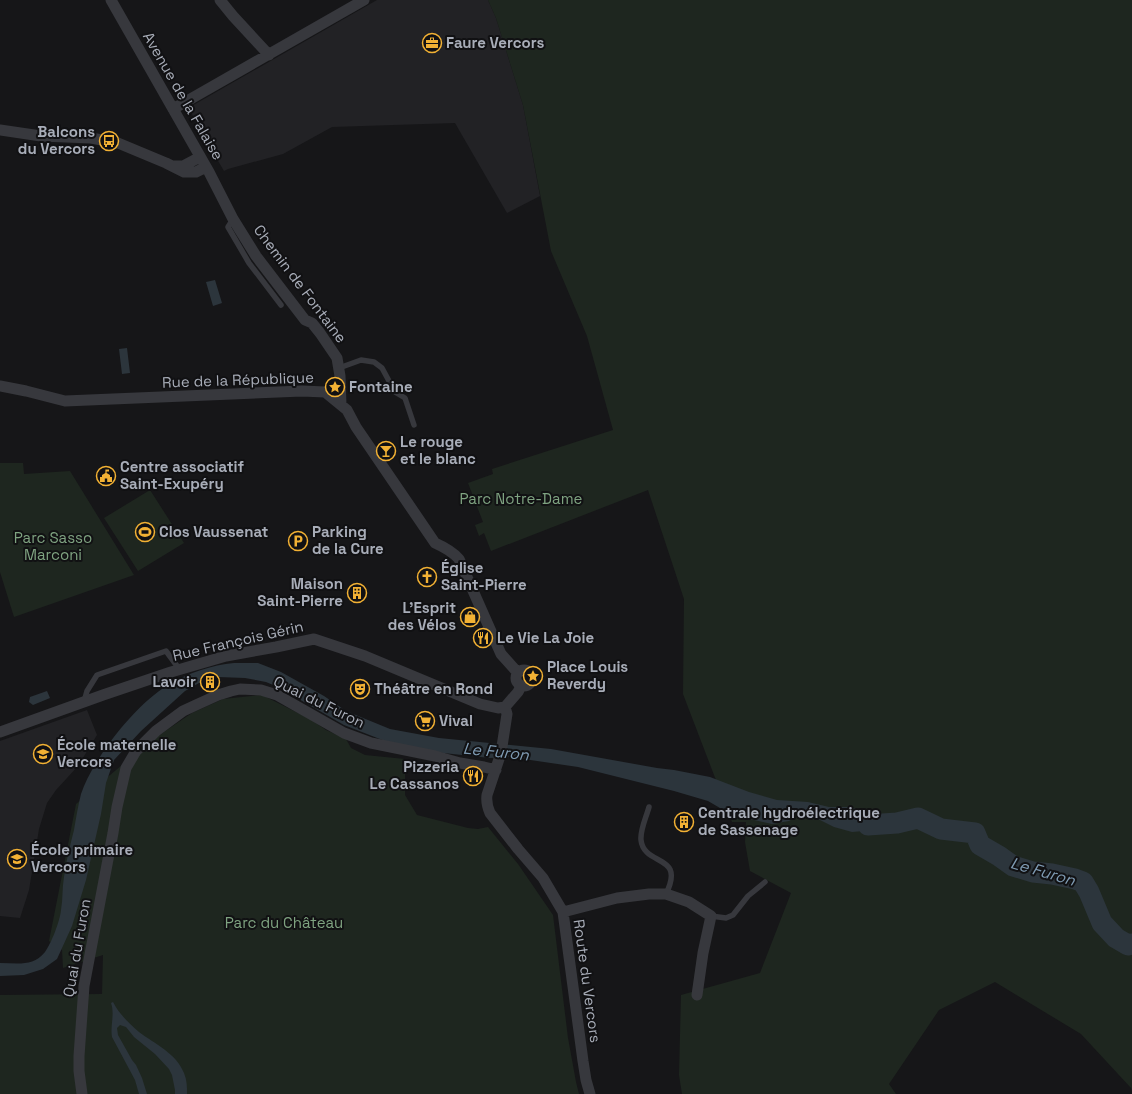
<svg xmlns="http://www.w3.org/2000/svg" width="1132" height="1094" font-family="'Space Grotesk',sans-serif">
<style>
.built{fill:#222225}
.green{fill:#1e261f}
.water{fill:#2c353c}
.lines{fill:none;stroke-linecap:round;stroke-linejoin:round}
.river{stroke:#2c353c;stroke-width:21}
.service{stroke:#37383d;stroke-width:5.5}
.minor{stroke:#37383d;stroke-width:11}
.labels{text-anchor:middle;stroke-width:4;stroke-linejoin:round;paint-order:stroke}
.poi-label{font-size:15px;font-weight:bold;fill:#a8adb8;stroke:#111113;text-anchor:start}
.street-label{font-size:15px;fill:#a8adb8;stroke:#111113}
.park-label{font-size:15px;fill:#7fa381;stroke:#111113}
.water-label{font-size:16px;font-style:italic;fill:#7f9bb3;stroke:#111113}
</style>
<rect width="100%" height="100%" fill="#161618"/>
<path class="built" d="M377 0H488L496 18 523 105 540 196 507 213 455 123 332 127 283 154 228 169 224 171 194 120 190 107Z
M87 710 97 735 78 766 56 790 47 803 39 829 29 890 20 918 0 916V741Z"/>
<path class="green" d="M488 0H1132V1091L1131 1088 1081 1034 995 982 939 1010 889 1084 896 1094H682L679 1075 681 995 760 973 791 893 750 871 745 842 746 822H732L683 694 684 599 648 490 491 551 484 533 479 536 475 525 483 522 468 483 493 474 492 469 613 430 587 336 551 251 523 105 496 18Z
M0 463H23L24 474 70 471 134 575 14 617 0 572Z
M150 490 184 543 138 571 104 518Z
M262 695 310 719 326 730 346 739 351 748 365 755 405 759V795L417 815 468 828 478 829 488 827 518 864 553 915 568 1038 576 1082 579 1094H0V995L102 994 103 955 63 968 62 950 49 941 76 804 149 742 192 713 223 699Z"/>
<path class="water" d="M215 280 222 303 213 306 206 282Z
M127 348 130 373 122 374 119 349Z
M234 663H258L281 672 324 696 346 711 390 729 439 738 551 749 657 768 674 770 710 777 749 792 777 800 808 802 829 807H851L897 823 875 830 852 832 834 827 818 819 806 815 796 817 789 821 772 824 732 815 708 801 674 791 578 767 510 757 490 758 434 752 390 743 344 725 278 687 266 682 245 678 218 677 199 683 185 691 141 731 114 760 106 783 101 814 86 880 72 926 57 959 43 969 24 975 0 976V963C17 963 33 967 45 952 51 944 60 921 61 910 63 899 62 888 64 877 66 861 70 846 74 830 76 818 78 806 81 794 93 758 136 704 168 685 188 673 212 665 234 663Z
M47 691 50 698 33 705 29 702 30 697Z
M113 1002C119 1014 129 1023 139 1032 155 1044 176 1053 184 1073 187 1080 187 1087 187 1094H175V1090L172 1075 169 1069 155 1054 134 1037 126 1027 120 1025 117 1028 118 1035 132 1060 136 1065 142 1078 147 1094H139L135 1080 112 1037C110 1026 115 1014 111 1003Z"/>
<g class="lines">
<path class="river" d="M868 825 897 823 918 818 941 829 975 833 980 845 999 856 1013 866 1033 872 1052 874 1075 879 1083 882 1089 892 1102 923 1116 938 1128 945 1132 944"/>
<path class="service" d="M233 219 228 227 249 263 281 305
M339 368 361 360 374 362 382 368 395 392 405 398 414 425
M84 702 87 691 97 675 166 651 180 670
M649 807C646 818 640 830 641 840 644 867 686 853 666 894
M711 916 726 918 733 915 748 896 765 882"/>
<path class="minor" d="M111 0 209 172 233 219 256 256 305 320 312 323 320 333 337 358 340 376 341 405
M220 0 233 16 269 55
M173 109 364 0
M0 130 41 136 91 138 118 143 166 163 184 172H196L206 167
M173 166H183L200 157
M0 386 26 391 65 401 302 391 325 392 347 410 356 427 435 543C444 547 452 551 459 559L501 654 518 673
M516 678a8 8 0 1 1 16 0a8 8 0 1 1-16 0Z
M505 707 507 714 501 753 487 795C486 802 487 806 490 813L518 849 543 878 563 912 583 1061 586 1080 590 1094
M505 707 518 692 521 686
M0 732 103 695 171 672 226 656 276 647 314 639 365 656 480 704 498 708 505 707
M563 912 617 898 649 894H666L689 902 711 916 703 953 697 995
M82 1094 79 1071V1056L84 986 113 833 117 807 126 768 136 751 156 731 183 711 196 705 218 695 231 691 240 689 261 690 277 695 344 733 371 743 435 756 460 763 484 767 496 770"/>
</g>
<defs>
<g id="office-ring" transform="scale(1)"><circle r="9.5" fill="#111113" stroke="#f2b134" stroke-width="1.5"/><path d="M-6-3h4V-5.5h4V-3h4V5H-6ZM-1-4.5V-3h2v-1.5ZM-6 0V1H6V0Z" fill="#f2b134"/></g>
<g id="bus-ring" transform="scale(1)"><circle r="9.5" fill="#111113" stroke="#f2b134" stroke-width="1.5"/><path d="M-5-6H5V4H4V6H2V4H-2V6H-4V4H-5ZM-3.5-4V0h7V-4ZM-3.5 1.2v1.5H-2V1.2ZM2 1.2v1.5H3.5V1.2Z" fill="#f2b134"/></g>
<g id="sight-ring" transform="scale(1)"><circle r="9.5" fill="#111113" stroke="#f2b134" stroke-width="1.5"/><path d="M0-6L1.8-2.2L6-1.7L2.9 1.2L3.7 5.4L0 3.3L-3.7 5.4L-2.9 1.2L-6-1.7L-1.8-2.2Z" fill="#f2b134"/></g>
<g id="bar-ring" transform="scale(1)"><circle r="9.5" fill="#111113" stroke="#f2b134" stroke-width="1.5"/><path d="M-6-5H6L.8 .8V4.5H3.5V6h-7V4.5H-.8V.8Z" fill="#f2b134"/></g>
<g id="civic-ring" transform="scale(1)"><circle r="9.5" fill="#111113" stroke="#f2b134" stroke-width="1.5"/><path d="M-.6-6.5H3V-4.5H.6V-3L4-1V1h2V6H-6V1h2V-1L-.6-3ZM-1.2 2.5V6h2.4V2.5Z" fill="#f2b134"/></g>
<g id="stadium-ring" transform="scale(1)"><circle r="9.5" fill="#111113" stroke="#f2b134" stroke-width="1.5"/><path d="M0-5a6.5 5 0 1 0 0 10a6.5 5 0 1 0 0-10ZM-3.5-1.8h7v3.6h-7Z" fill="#f2b134"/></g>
<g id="parking-ring" transform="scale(1)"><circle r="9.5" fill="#111113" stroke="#f2b134" stroke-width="1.5"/><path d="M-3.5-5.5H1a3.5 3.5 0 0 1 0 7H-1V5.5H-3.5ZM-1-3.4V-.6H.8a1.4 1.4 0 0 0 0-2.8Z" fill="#f2b134"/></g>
<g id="church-ring" transform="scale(1)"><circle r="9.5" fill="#111113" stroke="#f2b134" stroke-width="1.5"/><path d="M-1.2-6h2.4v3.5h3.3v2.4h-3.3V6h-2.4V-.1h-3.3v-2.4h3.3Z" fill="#f2b134"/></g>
<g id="building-ring" transform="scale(1)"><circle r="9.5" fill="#111113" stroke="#f2b134" stroke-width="1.5"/><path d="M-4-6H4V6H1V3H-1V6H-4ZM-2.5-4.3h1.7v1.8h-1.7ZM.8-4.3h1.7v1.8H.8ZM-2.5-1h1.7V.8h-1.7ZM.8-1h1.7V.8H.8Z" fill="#f2b134"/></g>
<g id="shop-ring" transform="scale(1)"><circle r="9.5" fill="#111113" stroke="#f2b134" stroke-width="1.5"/><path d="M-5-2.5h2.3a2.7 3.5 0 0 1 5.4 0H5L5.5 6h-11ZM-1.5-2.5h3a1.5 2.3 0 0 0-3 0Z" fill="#f2b134"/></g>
<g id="restaurant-ring" transform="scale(1)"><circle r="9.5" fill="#111113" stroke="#f2b134" stroke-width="1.5"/><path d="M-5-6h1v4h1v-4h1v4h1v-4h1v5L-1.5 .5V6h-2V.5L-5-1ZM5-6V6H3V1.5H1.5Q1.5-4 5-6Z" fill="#f2b134"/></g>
<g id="theatre-ring" transform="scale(1)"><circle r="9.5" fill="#111113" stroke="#f2b134" stroke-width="1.5"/><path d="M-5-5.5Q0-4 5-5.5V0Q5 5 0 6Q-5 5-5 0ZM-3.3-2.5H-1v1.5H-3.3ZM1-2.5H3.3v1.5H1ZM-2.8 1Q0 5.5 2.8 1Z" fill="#f2b134"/></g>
<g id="supermarket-ring" transform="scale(1)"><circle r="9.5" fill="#111113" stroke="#f2b134" stroke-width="1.5"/><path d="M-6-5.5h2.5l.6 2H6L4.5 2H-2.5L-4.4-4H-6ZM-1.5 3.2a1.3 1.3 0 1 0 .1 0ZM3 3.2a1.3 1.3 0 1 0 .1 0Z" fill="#f2b134"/></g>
<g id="school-ring" transform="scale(1)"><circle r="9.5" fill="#111113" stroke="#f2b134" stroke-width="1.5"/><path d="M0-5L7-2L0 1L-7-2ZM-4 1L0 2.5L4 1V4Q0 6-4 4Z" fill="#f2b134"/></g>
</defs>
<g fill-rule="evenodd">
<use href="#office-ring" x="432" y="43"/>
<use href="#bus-ring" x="109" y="141"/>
<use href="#sight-ring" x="335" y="387"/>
<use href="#bar-ring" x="386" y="451"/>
<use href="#civic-ring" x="106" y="476"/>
<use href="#stadium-ring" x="145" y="532"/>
<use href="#parking-ring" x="298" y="541"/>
<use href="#church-ring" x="427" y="577"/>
<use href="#building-ring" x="357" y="593"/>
<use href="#shop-ring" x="470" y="617"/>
<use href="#restaurant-ring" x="483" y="638"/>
<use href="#sight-ring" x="533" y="676"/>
<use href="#building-ring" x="210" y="682"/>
<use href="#theatre-ring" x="360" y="689"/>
<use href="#supermarket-ring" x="425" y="721"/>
<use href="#school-ring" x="43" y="754"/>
<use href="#restaurant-ring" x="473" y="776"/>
<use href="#building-ring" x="684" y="822"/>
<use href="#school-ring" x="17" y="859"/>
</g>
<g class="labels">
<g class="poi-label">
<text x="446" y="48">Faure Vercors</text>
<text x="95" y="137" text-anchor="end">Balcons<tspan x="95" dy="17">du Vercors</tspan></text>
<text x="349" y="392">Fontaine</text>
<text x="400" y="447">Le rouge<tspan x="400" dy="17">et le blanc</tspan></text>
<text x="120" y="472">Centre associatif<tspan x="120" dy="17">Saint-Exupéry</tspan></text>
<text x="159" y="537">Clos Vaussenat</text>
<text x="312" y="537">Parking<tspan x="312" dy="17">de la Cure</tspan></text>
<text x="441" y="573">Église<tspan x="441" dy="17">Saint-Pierre</tspan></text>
<text x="343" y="589" text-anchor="end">Maison<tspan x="343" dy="17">Saint-Pierre</tspan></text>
<text x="456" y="613" text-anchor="end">L'Esprit<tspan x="456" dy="17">des Vélos</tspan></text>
<text x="497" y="643">Le Vie La Joie</text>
<text x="547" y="672">Place Louis<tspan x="547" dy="17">Reverdy</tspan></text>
<text x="196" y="687" text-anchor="end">Lavoir</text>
<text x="374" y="694">Théâtre en Rond</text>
<text x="439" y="726">Vival</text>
<text x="57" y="750">École maternelle<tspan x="57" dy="17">Vercors</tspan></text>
<text x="459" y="772" text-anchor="end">Pizzeria<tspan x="459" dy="17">Le Cassanos</tspan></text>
<text x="698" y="818">Centrale hydroélectrique<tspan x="698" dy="17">de Sassenage</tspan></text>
<text x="31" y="855">École primaire<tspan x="31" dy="17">Vercors</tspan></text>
</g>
<g class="street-label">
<text transform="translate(183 96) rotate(60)" y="5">Avenue de la Falaise</text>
<text transform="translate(300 284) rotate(53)" y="5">Chemin de Fontaine</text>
<text transform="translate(238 380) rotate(-2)" y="5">Rue de la République</text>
<text transform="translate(238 641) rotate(-13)" y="5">Rue François Gérin</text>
<text transform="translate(319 702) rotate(26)" y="5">Quai du Furon</text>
<text transform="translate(77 948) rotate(-80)" y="5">Quai du Furon</text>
<text transform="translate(587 981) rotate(82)" y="5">Route du Vercors</text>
</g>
<g class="park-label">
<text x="521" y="504">Parc Notre-Dame</text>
<text x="53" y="543">Parc Sasso<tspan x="53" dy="17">Marconi</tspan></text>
<text x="284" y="928">Parc du Château</text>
</g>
<g class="water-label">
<text transform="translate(496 751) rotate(6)" y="6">Le Furon</text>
<text transform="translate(1043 871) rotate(16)" y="6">Le Furon</text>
</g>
</g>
</svg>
